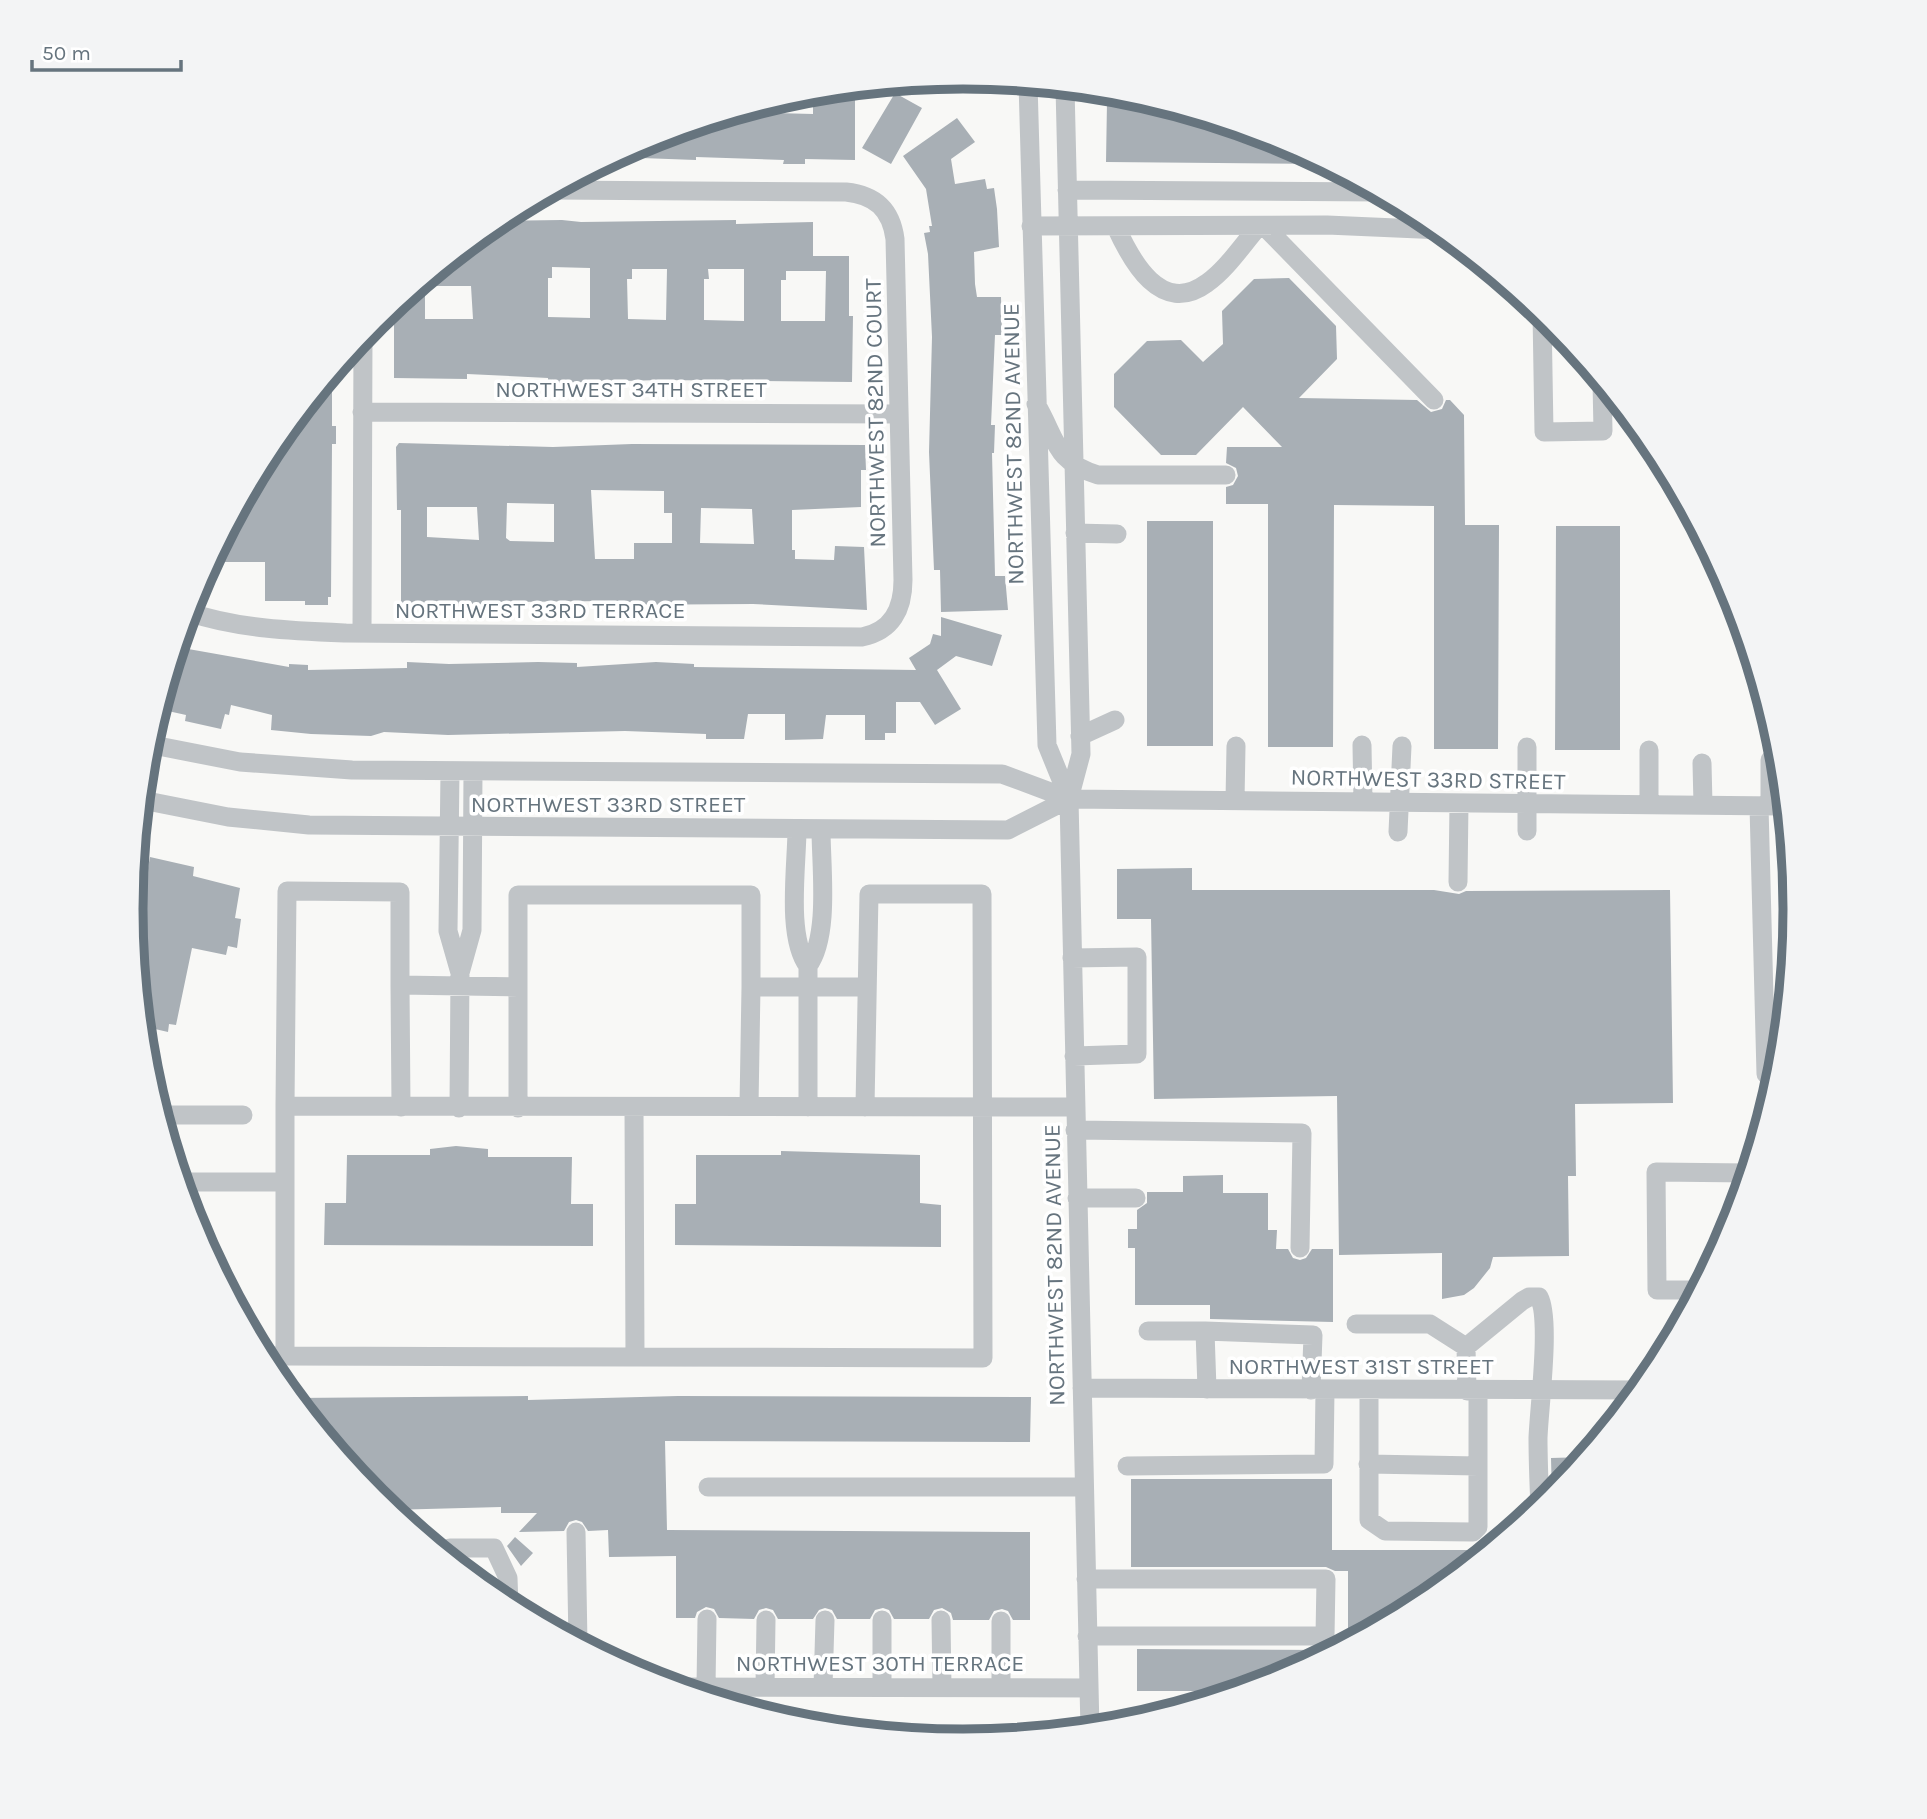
<svg xmlns="http://www.w3.org/2000/svg" width="1927" height="1819" font-family="Karla,sans-serif">
<style>
.building{fill:#a8afb5;fill-rule:evenodd}
.lines{fill:none;stroke-linecap:round;stroke-linejoin:round}
.minor{stroke:#c0c4c7;stroke-width:19}
.labels{text-anchor:middle;stroke-width:7;stroke-linejoin:round;paint-order:stroke}
.street-label{font-size:23px;fill:#66747e;stroke:#fff}
.rim{fill:none;stroke:#66747e;stroke-width:9}
</style>
<rect width="100%" height="100%" fill="#f8f8f6"/>
<path class="building" d="M855 90V160L805 159V164H783L784 160 696 157V160L614 157 645 140 776 101 775 113 813 114V104H818V91Z
M895 93 922 108 891 164 862 148Z
M1107 102 1158 103 1282 141 1326 164 1106 162Z
M957 118 975 142 951 159 955 184 985 179 987 189 994 188 997 209 999 247 974 252 975 284 977 297H1001L1002 335H995L991 425H995L994 453H992L995 576H1005L1008 610 941 612 940 570H934L929 452 932 337 928 254 924 233 930 232 929 226H932L926 189 903 156Z
M562 220 581 222 736 220V224L813 222V256H849V316H853L852 382 661 380 548 383V378L467 374V379L394 378V305L496 221ZM552 267 590 268V318L548 317V278H552ZM632 269H667L666 320 628 319 627 279H632ZM708 269H744V321L704 320V279H709ZM786 271H826L825 321H781V280H786ZM425 286H471L473 319H425Z
M1289 278 1336 326 1337 359 1299 398 1417 400 1431 412 1442 409 1446 400H1450L1464 415 1465 525H1499L1498 749H1434V506L1334 505 1333 747H1268V504H1226V487L1233 485 1238 476 1236 468 1226 463 1227 447H1282L1243 407 1196 455H1161L1114 407V374L1147 341 1181 340 1203 362 1223 344 1222 311 1254 279Z
M332 373V426H336V444H332L331 597H328V605H305V601H265V562H210L268 453H286V429Z
M399 443 553 447 632 444 865 445 866 470H861V507L792 510V550H795V559L834 560 835 546 864 547 867 610 753 604 608 605V601L510 602 473 605V608L401 605V510H397L396 447ZM591 490 664 491V513H672V543H634V559H595ZM507 503 554 504V542L510 541 506 538ZM427 507H477L479 540 427 537ZM701 508 752 509 754 544 700 543Z
M1147 521H1213V746H1147Z
M1556 526H1620V750H1555Z
M941 617 1002 635 992 666 956 656 937 670 961 709 935 725 920 702H896V733H885V740H865V715H826L823 739 785 740V714H748L744 739H706V734L625 731 448 735 384 732 371 736 311 734 271 730 272 715 231 705 229 715 225 714 221 729 185 721 186 715 159 709 177 647 289 667V664L308 665V670L407 668V662L449 664 538 662 577 663V667L656 662 694 664V667L916 670 909 658 930 644 933 634 941 636Z
M150 857 194 867 193 876 240 888 235 918 241 919 237 948 228 946 226 955 192 948 176 1025 169 1024 168 1032 142 1026 131 909 134 880 139 866 148 868Z
M1192 868V890H1434L1459 894 1466 891 1670 890 1673 1103 1575 1104 1576 1176H1568L1569 1256 1493 1257 1490 1268 1474 1288 1464 1295 1442 1299V1253L1339 1255 1337 1096 1154 1099 1151 919H1117V869Z
M456 1146 488 1149V1157H572L571 1204H593V1246L324 1245 325 1203H346L347 1155H430V1149Z
M781 1151 920 1155V1203L941 1205V1247L675 1245V1204H696V1155H781Z
M1223 1175V1193H1268V1230H1277L1276 1249H1288L1293 1258 1300 1260 1306 1258 1312 1249H1333V1322L1210 1319V1305H1135V1248H1128V1229H1137V1210L1147 1203V1192H1183V1176Z
M528 1396V1400L678 1396 1031 1397 1030 1442 665 1441 667 1530 1030 1532V1620H1013L1008 1611 1002 1609 994 1611 989 1620H953L951 1613 942 1608 934 1610 929 1619H894L889 1610 883 1608 875 1610 870 1619H837L832 1610 825 1608 819 1610 813 1619H778L773 1610 766 1608 759 1610 754 1619 719 1618 714 1609 706 1607 697 1612 695 1618H676V1556L609 1557 608 1530 588 1531 582 1522 576 1520 569 1522 564 1531 519 1532 537 1513H501V1507L389 1510 375 1498 293 1398Z
M1586 1457 1572 1473 1552 1498 1551 1458Z
M1131 1479H1332V1550H1489L1426 1602 1348 1643V1571H1335L1326 1567H1131Z
M515 1537 533 1553 521 1566 507 1546Z
M1137 1649 1336 1650 1282 1679 1197 1704V1691H1137Z"/>
<g class="lines">
<path class="minor" d="M1028 83 1047 745 1069 799
M1065 87 1081 754 1069 799 1090 1730
M1067 190 1379 192
M1031 226 1327 225 1442 230
M1264 226 1434 400
M1116 227C1131 260 1161 317 1207 283 1227 269 1243 244 1259 226
M1542 313 1544 432 1603 431 1602 382
M1036 404C1057 439 1053 461 1098 475H1226
M362 412 899 414
M1075 533 1117 534
M188 612C238 629 294 631 346 633L862 637C892 631 903 609 903 580L895 239C891 209 875 195 846 192L552 190
M362 633 363 335
M1080 736 1115 720
M148 744 240 762 352 770 1002 774 1069 799 1786 806
M1362 745 1363 802
M1702 763 1703 805
M450 771 448 931 460 973
M142 800 228 817 309 825 1008 830 1069 799
M1235 801 1236 746
M1649 805V750
M1759 806 1766 1074
M1770 806V760
M797 829C797 865 786 937 808 966
M1527 831V747
M1398 832 1402 746
M1458 882 1459 803
M1072 958 1137 957V1054L1074 1056
M400 985 401 1107
M285 1106 287 891 400 892V985L518 987
M749 1106 751 987
M634 1107 635 1357
M808 1107V966C830 936 821 867 821 829
M459 1108 460 973 472 930 473 771
M518 1108V895H751V987H867
M160 1115H243
M1075 1130 1302 1133 1300 1248
M180 1182H285
M1077 1198H1136
M1699 1290H1657L1656 1172 1749 1173
M1356 1324H1430L1466 1347
M1148 1331H1205L1207 1389
M1205 1331 1313 1335 1311 1390
M262 1356H285V1106L1075 1107
M285 1356 983 1358 982 894H869L865 1107
M1082 1388 1641 1390
M1369 1391V1520L1385 1531 1473 1532 1478 1527V1391
M1467 1391 1466 1347 1522 1301 1529 1297H1539C1551 1319 1539 1408 1538 1438 1538 1461 1539 1485 1540 1508
M1368 1464 1478 1466
M1127 1466 1324 1464 1325 1390
M708 1487H1084
M576 1532 578 1643
M449 1559 450 1548H494L508 1578 509 1606
M1086 1579H1326L1325 1636H1087
M882 1620V1687
M941 1620 942 1687
M1001 1621V1687
M671 1687 1089 1688
M706 1687 707 1619
M765 1687 766 1620
M823 1687 825 1620"/>
</g>
<g class="labels">
<g class="street-label">
<text x="631" y="397">NORTHWEST 34TH STREET</text>
<text transform="translate(875 413) rotate(-91)" y="8">NORTHWEST 82ND COURT</text>
<text transform="translate(1013 444) rotate(-91)" y="8">NORTHWEST 82ND AVENUE</text>
<text x="540" y="618">NORTHWEST 33RD TERRACE</text>
<text transform="translate(1428 779) rotate(1)" y="8">NORTHWEST 33RD STREET</text>
<text x="608" y="812">NORTHWEST 33RD STREET</text>
<text transform="translate(1054 1265) rotate(-91)" y="8">NORTHWEST 82ND AVENUE</text>
<text x="1361" y="1374">NORTHWEST 31ST STREET</text>
<text x="880" y="1671">NORTHWEST 30TH TERRACE</text>
</g>
</g>
<path d="M0 0H1927V1819H0ZM143 909a820 820 0 1 1 1640 0a820 820 0 1 1-1640 0Z" fill="#f3f4f5" fill-rule="evenodd"/>
<path class="rim" d="M143 909a820 820 0 1 1 1640 0a820 820 0 1 1-1640 0Z"/>
<path d="M32 60v10h149v-10" fill="none" stroke="#66747e" stroke-width="3.5"/>
<text x="42" y="60" font-size="21" fill="#66747e" stroke="#ffffff" stroke-width="5" paint-order="stroke">50 m</text>
</svg>
